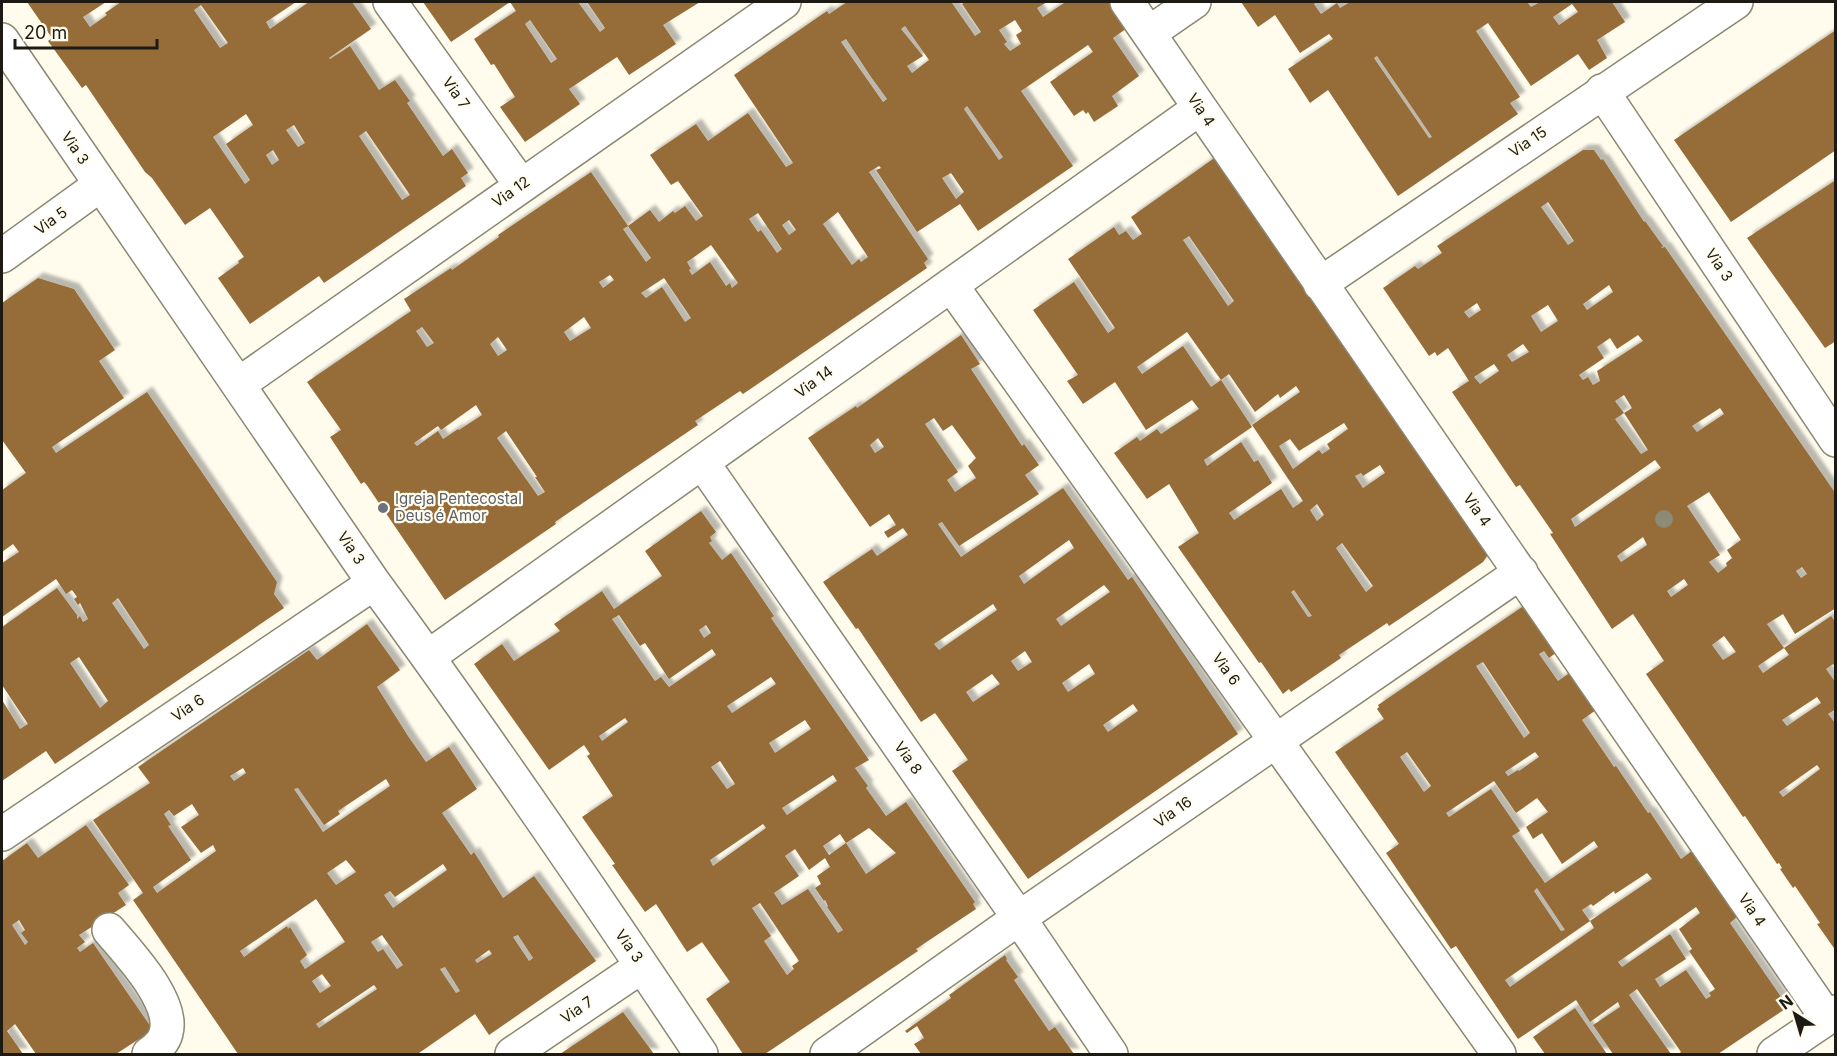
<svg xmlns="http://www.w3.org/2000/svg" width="1837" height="1056" font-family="Inter,sans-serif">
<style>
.building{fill:#966c39;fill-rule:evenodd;filter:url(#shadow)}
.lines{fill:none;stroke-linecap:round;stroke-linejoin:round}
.street-casing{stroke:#8b8771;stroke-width:36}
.street{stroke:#fff;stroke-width:33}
.tree{fill:#8c8b75}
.worship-dot{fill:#6b7280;stroke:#fffcee;stroke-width:2}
.labels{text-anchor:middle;stroke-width:4.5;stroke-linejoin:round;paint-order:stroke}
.street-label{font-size:15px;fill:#1c1a12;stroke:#fffcee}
.worship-label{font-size:15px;fill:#5b616d;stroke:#fffcee;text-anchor:start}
</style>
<defs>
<filter id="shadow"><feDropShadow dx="5.5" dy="-5.5" stdDeviation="1.5" flood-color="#0004"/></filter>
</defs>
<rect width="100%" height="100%" fill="#fffcee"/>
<path class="building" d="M27 2H106L83 17 90 27 107 15 105 13 121 2H296L266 22 270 29 309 2H352L371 29 329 58 330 59 350 46 379 90 395 80 410 101 407 103 443 156 452 149 468 173 461 178 466 186 324 283 319 276 250 324 218 278 239 263 238 261 244 257 210 208 185 225 152 178 145 172 86 85 82 88 48 41 52 38ZM201 5 228 43 220 48 194 10ZM246 114 253 125 226 144 250 180 245 184 213 137ZM294 125 305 143 298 147 286 130ZM366 131 410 195 402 200 359 136ZM273 150 279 160 272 165 266 155Z
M423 2H578L600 32 605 28 587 2H700L663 25 676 44 629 75 617 57 569 89 580 104 525 142 500 107 515 97 494 64 491 65 474 39 516 11 510 2 451 42ZM530 20 557 59 551 63 525 24Z
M847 2H954L952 3 975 36 981 32 962 4 965 2H1047L1037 8 1043 17 1064 3 1063 2H1114L1130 26 1113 38 1139 76 1112 96 1118 106 1094 122 1088 112 1086 114 1083 110 1074 116 1050 82 1093 52 1088 45 1021 91 1073 166 978 231 960 204 917 232 876 170 881 168 879 166 869 172 928 259 924 263 927 268 743 394 740 391 695 421 698 425 602 490 555 522 556 524 445 600 366 484 364 482 361 484 330 437 341 430 307 382 411 311 404 299 451 268 452 270 499 237 498 235 591 172 628 226 623 229 646 262 651 258 628 226 650 210 659 222 673 211 675 213 685 206 696 221 703 216 678 181 671 185 650 155 696 124 708 141 748 113 786 167 793 163 734 75 827 11 829 14ZM1015 20 1022 31 1016 35 1021 44 1010 51 1004 44 1007 42 999 30ZM905 26 929 60 912 73 907 66 923 56 901 29ZM846 39 871 77 887 99 883 102 841 42ZM967 106 1003 157 999 160 964 109ZM951 173 964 192 956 199 942 178ZM838 212 868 257 861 262 859 259 852 265 823 224ZM758 213 782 249 777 253 761 230 758 232 749 219ZM789 220 796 230 789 235 782 225ZM711 245 738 283 732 288 730 283 726 286 710 262 692 275 689 270 691 269 687 262ZM610 275 614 280 603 288 599 282ZM664 278 691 318 685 322 662 287 646 298 641 293ZM584 317 591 328 570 341 564 332ZM422 327 434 343 427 347 416 331ZM498 337 507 350 498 356 490 344ZM476 405 482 415 459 430 458 429 443 439 438 431 417 446 414 443 438 426 441 430ZM506 431 537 477H535L545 492 538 496 497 438Z
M1241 2H1317L1314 4 1321 14 1337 3 1340 8 1350 2H1530L1528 3 1531 7 1540 2H1612L1625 22 1597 40 1607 58 1589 70 1578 54 1531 86 1488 23 1476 31 1520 97 1510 103 1518 114 1398 196 1328 90 1310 103 1288 69 1333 39 1329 34 1300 53 1275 15 1258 27ZM1572 4 1578 12 1559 25 1553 17ZM1377 56 1432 137 1429 138 1374 58Z
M1836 30V150L1731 222 1674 140Z
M1583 150H1594L1601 160 1603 159 1644 222 1645 221 1663 246 1661 248 1665 247 1836 494V608L1795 634 1783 614 1767 624 1784 648 1758 666 1763 673 1789 655 1784 648 1831 616 1836 623V668L1833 664 1826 669 1836 683V709L1828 714 1836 724V951L1817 924 1820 923 1795 886 1793 888 1780 869 1782 868 1779 863 1777 864 1745 816 1743 817 1646 674 1664 661 1633 614 1612 629 1550 534 1553 533 1520 485 1516 487 1452 392 1469 381 1448 348 1437 356 1435 352 1429 356 1383 288 1415 266 1418 269 1442 253 1437 246ZM1548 202 1574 241 1568 245 1541 207ZM1609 285 1613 292 1587 310 1583 304ZM1477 303 1481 310 1469 318 1464 312ZM1548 305 1558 321 1541 332 1531 316ZM1638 335 1643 341 1597 371 1600 381 1593 385 1588 377 1583 380 1579 375 1604 358 1597 347 1610 338 1617 349ZM1523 344 1529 352 1512 362 1507 355ZM1494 364 1499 371 1480 384 1474 377ZM1624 395 1632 408 1624 413 1615 401ZM1720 408 1724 414 1697 432 1692 426ZM1624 413 1648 450 1641 454 1615 419ZM1655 460 1661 468 1575 527 1571 519ZM1709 492 1741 540 1727 550 1732 558 1726 563 1727 566 1718 573 1709 562 1720 555 1687 506ZM1643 537 1647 545 1621 562 1617 556ZM1802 567 1807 574 1801 578 1796 571ZM1684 579 1688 585 1671 597 1667 591ZM1724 636 1736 652 1723 660 1712 645ZM1817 697 1821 703 1787 726 1782 720ZM1817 765 1820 769 1783 797 1779 792Z
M1220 154 1489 553 1483 562 1435 595 1389 626 1387 623 1339 655 1341 658 1291 692 1289 689 1283 694 1261 662 1259 663 1178 547 1199 533 1169 484 1147 499 1114 453 1137 437 1140 441 1157 429 1161 434 1199 409 1192 400 1146 430 1115 382 1083 404 1067 381 1078 375 1033 310 1074 282 1108 333 1115 328 1068 259 1114 227 1119 235 1126 231 1133 240 1142 234 1131 217ZM1189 236 1234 301 1228 306 1183 240ZM1187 332 1221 380 1229 374 1255 412 1278 394 1280 398 1296 386 1300 392 1252 425 1303 501 1293 508 1281 489 1234 520 1229 513 1272 483 1258 460 1254 462 1241 442 1207 466 1204 460 1252 427 1221 380 1211 387 1183 346 1142 374 1137 367ZM1344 423 1348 429 1327 444 1330 449 1322 454 1319 450 1293 469 1279 446 1290 439 1299 451ZM1380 465 1385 473 1363 488 1355 476 1361 473 1363 476ZM1317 504 1324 515 1317 521 1310 510ZM1342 543 1373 586 1366 592 1336 548ZM1294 590 1312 616 1308 617 1291 592Z
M1836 180V341L1825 348 1747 238Z
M38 278 74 289 115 350 99 361 124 398 52 447 56 453 147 392 277 582 274 594 284 608 55 764 46 751 2 781V700L20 729 28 724 2 685V627L57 588 77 615V619L80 616 83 622 88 619 80 603 78 605 74 599 77 597 72 590 66 594 56 579 2 617V563L19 552 13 544 2 552V490L26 473 2 440V303ZM118 598 149 645 144 649 112 603ZM79 657 108 701 100 708 70 663Z
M961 335 980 364 971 369 1022 446 1024 444 1039 465 1025 475 1039 494 959 546 942 522 938 524 961 557 1063 488 1128 580 1132 577 1238 734 1028 879 952 771 968 760 947 730 935 713 921 722 858 628 856 629 823 582 872 549 877 556 908 535 903 528 888 538 884 532 896 525 889 514 870 527 808 438 856 406 857 408ZM934 418 943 431 952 425 976 458 968 466 976 478 955 492 947 480 958 472 925 424ZM878 438 884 447 875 453 870 445ZM1069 540 1074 548 1024 584 1019 576ZM1104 585 1110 592 1061 626 1056 619ZM993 604 997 610 939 650 934 644ZM1025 651 1032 662 1018 671 1011 661ZM1089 664 1095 674 1068 692 1062 683ZM992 674 1000 684 973 702 966 692ZM1133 704 1138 711 1108 732 1103 725Z
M701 511 716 532 710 537 712 541 709 543 722 560 731 553 774 616 771 618 869 760 855 768 868 786 866 788 886 816 906 802 975 902 973 904 976 909 916 949 918 951 765 1054H743L706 999 730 982 702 942 687 952 656 904 645 912 612 865 615 864 582 817 613 796 587 756 590 754 584 745 549 770 474 664 502 644 514 661 560 631 554 624 602 591 614 609 662 576 645 551ZM619 615 640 646 645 643 669 679 712 649 716 655 669 687 661 677 655 681 612 619ZM706 625 711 633 704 638 699 630ZM771 677 776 684 732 713 727 706ZM625 718 628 722 602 741 599 736ZM805 720 811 729 775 753 769 743ZM720 761 735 784 727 789 711 767ZM833 775 837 781 787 815 782 808ZM763 824 766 828 713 866 710 860ZM869 828 896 853 866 874 846 843 829 855 823 846 840 834 846 843ZM795 849 809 870 825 858 830 867 817 876 821 884 815 888 824 901 825 900 828 906 827 907 843 930 838 933 808 889 782 905 774 893 799 876 785 856ZM760 903 799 961 792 966 794 969 787 975 764 941 771 936 752 908Z
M1525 605 1557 652 1549 658 1544 651 1539 654 1558 681 1571 672 1596 710 1582 720 1614 767 1616 766 1648 813 1650 812 1681 859 1696 848 1738 916 1730 923 1788 1007 1718 1054H1678L1681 1052 1637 989 1629 995 1671 1054H1613L1593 1025 1620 1007 1618 1002 1590 1022 1576 1000 1518 1039 1456 946 1451 949 1386 853 1399 844 1335 752 1384 719 1377 709 1379 707 1378 705ZM1483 662 1530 733 1524 738 1476 666ZM1407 752 1431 786 1424 792 1400 757ZM1535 752 1539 757 1519 771 1518 770 1508 776 1505 772ZM1494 781 1516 813 1537 798 1548 812 1526 827 1533 839 1542 833 1562 864 1594 841 1598 847 1545 883 1512 836 1520 831 1491 789 1449 817 1446 813ZM1647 873 1652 879 1590 921 1594 928 1510 987 1505 980 1590 921 1582 910 1591 904 1593 906 1614 891 1615 894ZM1537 888 1565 930 1561 931 1534 891ZM1696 907 1700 913 1679 929 1692 949 1689 951 1715 989 1709 993 1711 996 1706 999 1686 970 1660 987 1655 979 1686 959 1670 934 1622 967 1618 962Z
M367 624 400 670 377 687 408 736 426 762 449 747 477 789 442 813 471 855 474 852 503 898 534 876 596 961 489 1035 475 1014 419 1053 420 1054H238L133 900 143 893 93 820 150 783 138 767 309 650 317 660ZM243 768 246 773 234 781 230 776ZM386 779 390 786 323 832 294 789 298 788 324 825 340 814 338 811ZM192 804 199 815 181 827 201 853 213 845 216 851 157 893 153 887 191 860 168 826 171 825 164 814 169 810 174 816ZM346 860 356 872 336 885 327 873ZM443 864 447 870 393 908 384 895 390 891 395 897ZM316 899 345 942 305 969 300 961 307 955 290 927 288 929 287 926 244 957 240 951ZM382 935 403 965 397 969 383 949 378 952 371 942ZM518 935 533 958 529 961 513 937ZM489 950 492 954 477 963 475 960ZM445 967 460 991 456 993 440 969ZM322 974 331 986 320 993 312 981ZM374 985 377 989 319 1028 316 1024Z
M86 825 129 885 118 893 126 905 79 935 85 942 77 948 80 952 93 943 153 1030 116 1054H36L15 1024 7 1031 23 1054H2V861L27 843 38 858ZM19 920 25 930 21 933 28 942 25 945 12 925Z
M1005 955 1007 959 1006 960 1018 977 1014 980 1049 1031 1055 1027 1074 1054H921L914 1044 924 1038 917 1026 907 1033 905 1031 951 998 949 995Z
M1575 1008 1607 1054H1545L1533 1037Z
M623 1012 654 1054H560Z"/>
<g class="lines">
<g class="street-casing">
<path id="street" d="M390 2 521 185
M1127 2 1827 1018
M1149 33 1194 2
M2 40 374 583C487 737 595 895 701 1054
M1602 91 1836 440
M2 256 100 185
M1320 284 1736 2
M951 285 1499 1054
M239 384 784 2
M702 462 1019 918 1111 1054
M428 657 1200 108
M2 834 374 583
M109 930C128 953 175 1001 166 1033 164 1042 156 1049 149 1054
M512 1054 642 966
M827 1054 1019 918 1521 572
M1774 1054 1836 1012"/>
</g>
<use href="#street" class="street"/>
</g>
<circle class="tree" cx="1664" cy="519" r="9"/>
<circle class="worship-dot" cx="383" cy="508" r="6"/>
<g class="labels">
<g class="street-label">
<text transform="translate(456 93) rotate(55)" y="5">Via 7</text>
<text transform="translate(1201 110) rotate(56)" y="5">Via 4</text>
<text transform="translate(1528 142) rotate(-34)" y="5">Via 15</text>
<text transform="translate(75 148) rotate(56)" y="5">Via 3</text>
<text transform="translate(511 192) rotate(-35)" y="5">Via 12</text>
<text transform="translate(51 221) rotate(-36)" y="5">Via 5</text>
<text transform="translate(1719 265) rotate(56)" y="5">Via 3</text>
<text transform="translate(814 382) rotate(-36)" y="5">Via 14</text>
<text transform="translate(1477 510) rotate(55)" y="5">Via 4</text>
<text transform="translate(351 548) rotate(56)" y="5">Via 3</text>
<text transform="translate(1226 669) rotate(54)" y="5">Via 6</text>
<text transform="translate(188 708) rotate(-34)" y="5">Via 6</text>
<text transform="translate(908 758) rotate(55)" y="5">Via 8</text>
<text transform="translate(1173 812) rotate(-35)" y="5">Via 16</text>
<text transform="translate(1752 910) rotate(56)" y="5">Via 4</text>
<text transform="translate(629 946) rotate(55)" y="5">Via 3</text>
<text transform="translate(577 1010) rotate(-34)" y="5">Via 7</text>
</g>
<g class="worship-label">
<text x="395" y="504">Igreja Pentecostal<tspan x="395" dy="17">Deus é Amor</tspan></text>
</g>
</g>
<rect width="1837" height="1056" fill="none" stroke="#1c1a12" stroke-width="6"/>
<g transform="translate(1795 1014) rotate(323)" stroke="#fffcee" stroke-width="4.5" paint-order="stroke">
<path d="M0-4.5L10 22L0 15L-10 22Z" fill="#1c1a12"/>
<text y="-9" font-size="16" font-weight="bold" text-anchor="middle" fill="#1c1a12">N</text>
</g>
<path d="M15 39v9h142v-9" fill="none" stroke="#1c1a12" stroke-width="3"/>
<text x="24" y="39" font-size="18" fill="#1c1a12" stroke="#fffcee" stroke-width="4.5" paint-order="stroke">20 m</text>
</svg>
